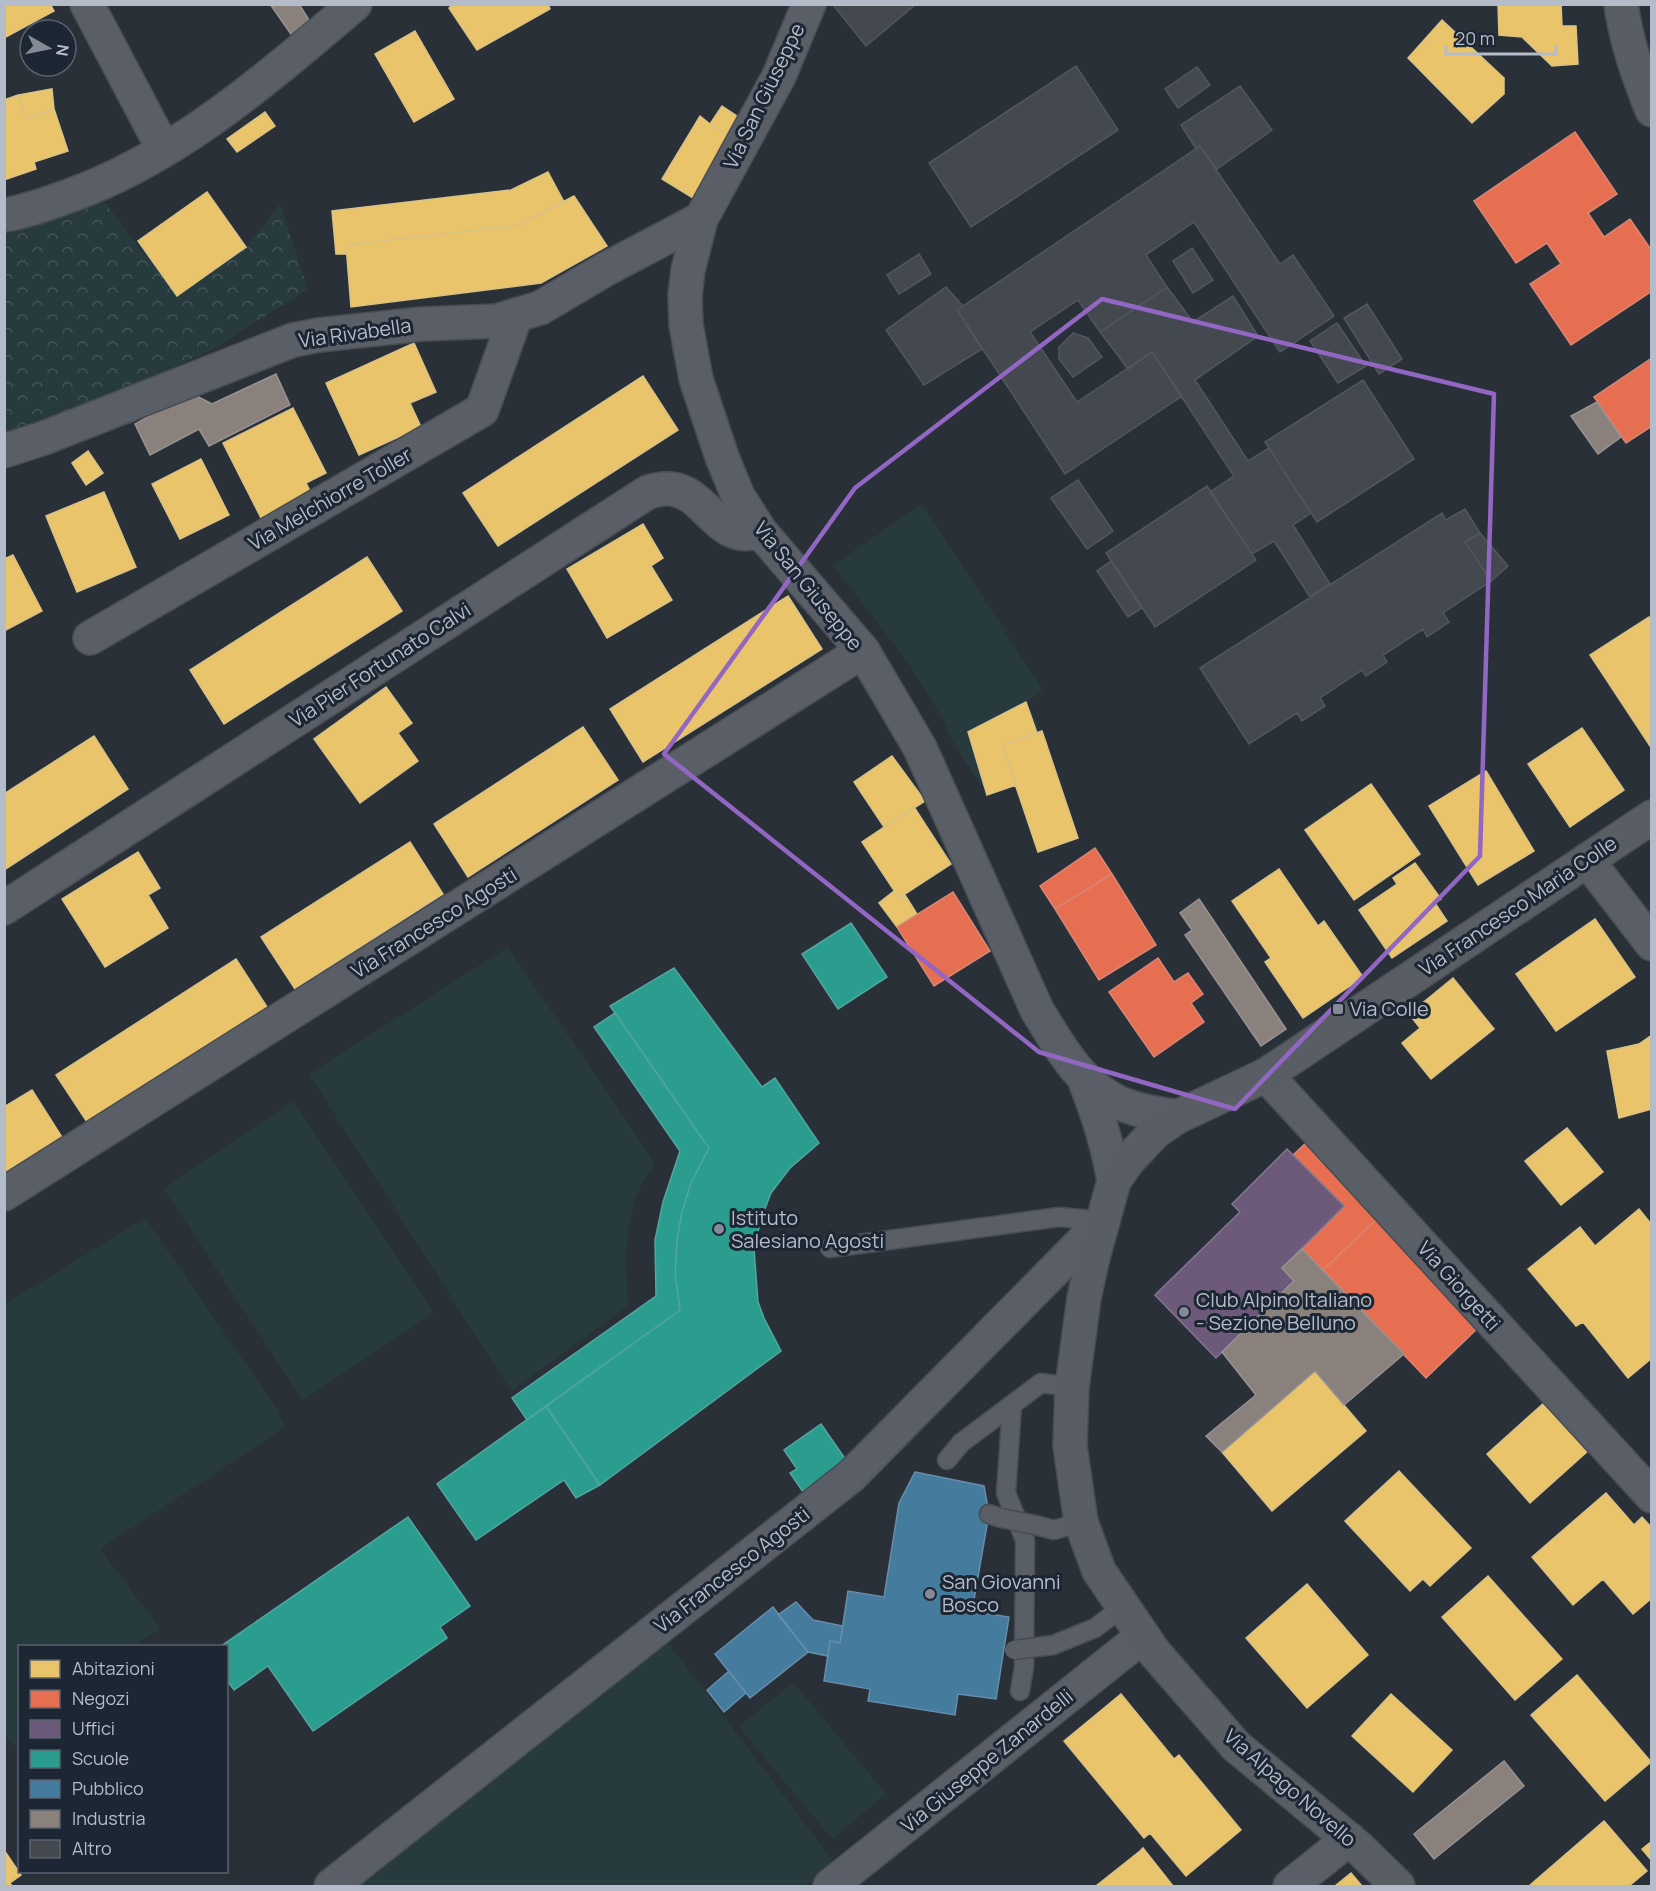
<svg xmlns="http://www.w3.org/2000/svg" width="1656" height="1891" font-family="Manrope,sans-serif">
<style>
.forest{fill:url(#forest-crowns)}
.park{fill:#273a3e}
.homes{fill:#e9c46a;stroke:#d9c286;stroke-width:1.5}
.shops{fill:#e76f51;stroke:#d88675;stroke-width:1.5}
.offices{fill:#6d597a;stroke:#827792;stroke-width:1.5}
.schools{fill:#2a9d8f;stroke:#53a6a0;stroke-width:1.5}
.public{fill:#457b9d;stroke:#668eaa;stroke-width:1.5}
.industry{fill:#8a817c;stroke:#979393;stroke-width:1.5}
.building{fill:#444950;stroke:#52575f;stroke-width:1.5}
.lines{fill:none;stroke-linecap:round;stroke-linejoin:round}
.lane-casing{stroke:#484c53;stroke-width:21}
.street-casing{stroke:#484c53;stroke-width:36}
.secondary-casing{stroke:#484c53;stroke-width:36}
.lane{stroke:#5a5e66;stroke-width:18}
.street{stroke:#5a5e66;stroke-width:33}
.secondary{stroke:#595d64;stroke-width:33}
.lane-bridge-casing{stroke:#484c53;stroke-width:21;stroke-linecap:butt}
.lane-bridge{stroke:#5a5e66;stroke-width:18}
.marked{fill:none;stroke:#9266c3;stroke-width:4.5;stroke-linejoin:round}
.poi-dot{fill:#848b96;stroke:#1d2633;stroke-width:2}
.labels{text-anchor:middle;stroke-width:6;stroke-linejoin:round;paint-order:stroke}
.street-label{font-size:20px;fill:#b4bcc9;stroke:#1d2633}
.poi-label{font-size:20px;fill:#b4bcc9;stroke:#1d2633;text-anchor:start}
</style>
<defs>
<pattern id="forest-crowns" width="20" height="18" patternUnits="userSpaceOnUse" patternTransform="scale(1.5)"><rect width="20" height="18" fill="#273a3e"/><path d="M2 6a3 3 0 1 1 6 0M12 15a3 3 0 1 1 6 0" fill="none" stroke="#445559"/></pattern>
</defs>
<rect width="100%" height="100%" fill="#2a3038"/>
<path class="forest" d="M104 202 177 296 246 247 280 204 308 289 211 350 26 435 5 441V228Z"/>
<path class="park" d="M922 504 1043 690 1026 702 1042 731 1078 838 1038 852 1016 786 987 795 953 742 944 721 909 664 833 565Z
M508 947 655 1163C622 1209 625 1253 628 1306L511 1391 309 1074Z
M293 1101 434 1313 303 1400 163 1188Z
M145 1218 275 1406 285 1427 100 1549 160 1629 134 1646H20L19 1747 11 1742 4 1732 5 1304Z
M658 1630 835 1863 805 1886H315Z
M793 1682 886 1794 832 1839 739 1727Z"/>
<path class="homes" d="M4 4H50L54 11 4 38Z
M453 4H548L550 9 477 50 449 8Z
M1498 4H1561L1562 26H1576L1578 64 1552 66 1522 37 1499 35Z
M1442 20 1504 78V94L1472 123 1408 58Z
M415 31 454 99 414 122 375 54Z
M52 89 54 109 26 119 18 95Z
M18 95 26 119 54 109 68 151 34 162 36 169 4 180V100Z
M722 106 749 124 737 141 710 124Z
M265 112 275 126 237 152 227 139Z
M700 116 710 124 737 141 701 203 662 179Z
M548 172 564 202 519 225 346 245V254H336L332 211 511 190Z
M207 192 246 247 177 296 138 241Z
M574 196 607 246 541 283 351 307 346 245 519 225Z
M414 343 436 392 410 403 421 427 359 455 326 383Z
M643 376 678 430 498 546 463 493Z
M293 408 326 473 306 483 311 493 261 518 223 443Z
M88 451 103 473 86 485 72 463Z
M201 459 229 515 180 539 152 484Z
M104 492 136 567 77 592 46 516Z
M643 524 663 558 651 566 672 600 607 638 567 569Z
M13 555 42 611 4 631V559Z
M367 557 402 611 224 724 190 670Z
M788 596 822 649 643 762 610 709Z
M1649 617 1652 621V749L1590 655Z
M386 687 412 723 398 733 418 761 360 803 314 739Z
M1026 702 1037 733 1002 745 1016 785 987 795 968 732Z
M583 727 618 780 468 877 434 824Z
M1582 728 1624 790 1570 827 1528 764Z
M1042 731 1078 838 1038 852 1002 745Z
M94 736 128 789 4 870V794Z
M892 756 925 801 884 827 854 782Z
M1486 771 1534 851 1478 885 1429 806Z
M1371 784 1420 854 1354 900 1305 830Z
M914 807 951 864 899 898 862 842Z
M410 842 443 894 295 989 261 937Z
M138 852 160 888 148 895 168 928 105 967 62 899Z
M1415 863 1441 899 1435 903 1447 921 1392 958 1359 910 1397 884 1393 878Z
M1279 869 1318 926 1324 921 1363 977 1303 1018 1265 962 1271 958 1232 901Z
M894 891 899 898 905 895 917 914 897 927 879 903Z
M1595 919 1635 977 1556 1031 1516 974Z
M236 959 269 1010 89 1125 56 1075Z
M1453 978 1494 1029 1431 1079 1402 1043 1420 1028 1409 1014Z
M1652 1035V1109L1619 1118 1607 1051 1639 1044Z
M32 1090 65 1142 4 1179V1107Z
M1567 1128 1603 1172 1561 1205 1525 1161Z
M1639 1209 1652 1225V1358L1628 1378 1583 1322 1576 1326 1528 1269 1580 1227 1595 1246Z
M1315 1371 1366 1431 1272 1511 1222 1452Z
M1545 1402 1589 1450 1530 1503 1487 1454Z
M1399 1471 1471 1548 1430 1586 1423 1579 1410 1591 1345 1521Z
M1606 1493 1634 1525 1642 1517 1652 1528V1598L1633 1614 1603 1579 1573 1605 1532 1557Z
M1488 1576 1562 1659 1515 1700 1442 1617Z
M1307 1584 1368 1655 1307 1708 1246 1638Z
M1577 1675 1651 1762 1605 1801 1531 1715Z
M1121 1694 1174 1759 1179 1755 1241 1830 1186 1876 1150 1833 1144 1838 1064 1741Z
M1391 1694 1452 1750 1413 1792 1352 1736Z
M1604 1821 1647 1871 1629 1886H1529Z
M1652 1841V1861L1642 1849Z
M1143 1848 1173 1886H1096L1140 1851Z
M4 1850 21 1875 10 1883 12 1886H4Z
M1351 1873 1362 1886H1335Z"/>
<path class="shops" d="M1575 132 1617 194 1588 213 1604 237 1630 219 1652 251V291L1571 345 1530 284 1561 264 1547 243 1516 263 1474 201Z
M1652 358V426L1626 443 1594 397Z
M1095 848 1112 874 1055 909 1040 886Z
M1112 874 1156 945 1099 980 1055 909Z
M953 892 990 951 934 986 897 927Z
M1158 958 1174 982 1188 973 1203 994 1191 1003 1204 1022 1154 1057 1109 992Z
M1309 1140 1378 1218 1323 1270 1302 1249 1344 1206 1293 1155Z
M1378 1218 1481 1325 1426 1378 1323 1270Z"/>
<path class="offices" d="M1287 1149 1344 1206 1282 1268 1294 1281 1216 1358 1155 1295 1240 1212 1232 1204Z"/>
<path class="schools" d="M851 923 887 977 838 1009 802 954Z
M674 968 762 1087 775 1078 819 1143 790 1168 771 1193 761 1219 754 1249 758 1302 764 1318 781 1351 600 1485 546 1406 680 1310 675 1273 677 1240 682 1212 691 1183 709 1148 610 1006Z
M615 1013 709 1148 691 1183 682 1212 677 1240 675 1273 680 1310 527 1420 512 1398 656 1296 655 1240 663 1202 680 1151 594 1027Z
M546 1406 600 1485 576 1498 564 1480 476 1540 437 1484Z
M821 1424 846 1460 808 1499 790 1473 797 1469 784 1450Z
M408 1517 470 1606 440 1627 447 1638 313 1731 268 1666 234 1690 226 1679V1646H221Z"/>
<path class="public" d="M915 1472 984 1486 989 1514 972 1611 1009 1617 996 1699 958 1694 955 1715 868 1701 870 1689 824 1681 830 1641 840 1643 848 1591 884 1597 899 1503Z
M796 1602 813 1620 843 1626 840 1643 830 1641 828 1656 808 1652 778 1615Z
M773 1607 808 1652 750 1698 715 1654Z
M729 1671 746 1693 724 1712 707 1690Z"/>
<path class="industry" d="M270 4H299L309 20 293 37Z
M276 374 290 405 209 446 199 429 150 455 135 424 191 393 212 404Z
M1597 402 1621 437 1598 454 1571 416Z
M1199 899 1286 1029 1261 1046 1185 935 1192 930 1180 913Z
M1302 1249 1404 1354 1344 1405 1315 1371 1222 1452 1206 1436 1256 1395 1222 1352 1294 1281 1282 1268Z
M1504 1761 1524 1786 1434 1859 1414 1834Z"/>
<path class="building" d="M835 4H916L866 46 834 6Z
M1076 66 1118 130 971 227 929 163Z
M1197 67 1210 85 1178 108 1165 89Z
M1240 86 1272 130 1217 169 1200 146 1196 149 1181 125Z
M1200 146 1280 264 1293 255 1334 316 1280 352 1194 222 1146 255 1167 287 1100 332 1078 300 1030 332 1077 402 1152 352 1182 396 1065 474 957 310Z
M1192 248 1213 280 1193 293 1173 261Z
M919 254 931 274 899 294 887 275Z
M946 287 963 306 957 310 982 349 924 385 886 330Z
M1167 287 1193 322 1233 296 1258 336 1195 380 1248 461 1269 448 1311 513 1293 525 1330 584 1310 597 1274 541 1252 554 1210 492 1234 476 1152 352 1128 369 1100 332Z
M1367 304 1402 359 1379 374 1344 318Z
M1337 323 1366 366 1338 383 1310 341Z
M1073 333 1088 338 1102 357 1073 377 1059 359V347Z
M1363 380 1414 459 1317 522 1265 442Z
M1078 480 1113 531 1087 549 1051 498Z
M1207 486 1256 560 1155 627 1106 553Z
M1465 509 1480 533 1465 542 1491 581 1443 613 1449 622 1427 637 1423 629 1383 655 1387 662 1366 676 1362 670 1320 698 1325 706 1302 721 1297 713 1249 744 1200 668 1442 513 1446 520Z
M1480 533 1508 566 1491 581 1465 542Z
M1111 561 1142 608 1128 617 1097 571Z"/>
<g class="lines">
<g class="lane-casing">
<path id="lane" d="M830 1248 1059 1217 1103 1221
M1012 1405 1006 1493 1025 1540 1024 1667 1020 1691
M947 1460 961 1443 1041 1383 1072 1387
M989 1514 1001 1518
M1035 1525 1054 1530 1081 1522
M1053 1645 1095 1628 1124 1606"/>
</g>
<g class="street-casing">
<path id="street" d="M87 4 164 150
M809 4 779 76 701 219 688 270 685 295 686 325 696 379 722 457 738 496 760 531 863 651 920 748 1037 1010C1060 1048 1083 1090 1127 1106 1143 1112 1160 1114 1177 1117
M4 215C25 212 46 204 66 197 177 158 266 79 355 4
M4 451 44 438 293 340 319 335 422 324 497 321 516 315 540 308 606 269 701 219
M90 638 482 410 516 315
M1587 860 1652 944
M4 908 648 492C655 490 663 488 671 489 707 492 718 546 760 531
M1266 1075 1652 1496
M1085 1081C1098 1114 1108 1146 1114 1181
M4 1194 863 651
M331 1886 851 1476 1103 1221
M830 1886 1143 1636
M1290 1886 1349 1839"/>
</g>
<g class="secondary-casing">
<path id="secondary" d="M1621 4C1626 41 1638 75 1652 110
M1398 1886 1358 1847 1236 1746 1154 1652 1099 1571 1081 1522 1070 1446 1072 1387 1084 1298 1093 1257 1114 1181 1127 1162 1155 1132 1177 1117 1266 1075 1652 817"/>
</g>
<use href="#lane" class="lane"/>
<use href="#street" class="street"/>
<use href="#secondary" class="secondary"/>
<g class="lane-bridge-casing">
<path id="lane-bridge" d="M1001 1518 1035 1525
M1014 1650 1053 1645"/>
</g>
<use href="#lane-bridge" class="lane-bridge"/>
</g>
<path class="marked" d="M1102 299 1494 394 1480 856 1235 1109 1039 1052 664 754 855 488Z"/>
<g class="poi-dot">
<rect x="1332" y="1003" width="12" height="12" rx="3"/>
<circle cx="719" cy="1229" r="6"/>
<circle cx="1184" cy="1312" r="6"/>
<circle cx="930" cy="1594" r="6"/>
</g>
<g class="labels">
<g class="street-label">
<text transform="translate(764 96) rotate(-64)" y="7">Via San Giuseppe</text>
<text transform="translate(355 333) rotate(-8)" y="7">Via Rivabella</text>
<text transform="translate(330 499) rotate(-30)" y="7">Via Melchiorre Toller</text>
<text transform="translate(808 586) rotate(51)" y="7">Via San Giuseppe</text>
<text transform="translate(380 665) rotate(-33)" y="7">Via Pier Fortunato Calvi</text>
<text transform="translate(1518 906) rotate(-34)" y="7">Via Francesco Maria Colle</text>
<text transform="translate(434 923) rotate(-32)" y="7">Via Francesco Agosti</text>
<text transform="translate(1459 1286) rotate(48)" y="7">Via Giorgetti</text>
<text transform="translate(732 1570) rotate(-38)" y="7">Via Francesco Agosti</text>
<text transform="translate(987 1761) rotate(-39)" y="7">Via Giuseppe Zanardelli</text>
<text transform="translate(1290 1788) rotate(41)" y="7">Via Alpago Novello</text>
</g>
<g class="poi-label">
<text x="1350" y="1016">Via Colle</text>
<text x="731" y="1225">Istituto<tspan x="731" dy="23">Salesiano Agosti</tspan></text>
<text x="1196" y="1307">Club Alpino Italiano<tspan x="1196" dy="23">- Sezione Belluno</tspan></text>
<text x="942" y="1589">San Giovanni<tspan x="942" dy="23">Bosco</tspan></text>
</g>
</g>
<rect width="1656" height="1891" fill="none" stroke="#b4bcc9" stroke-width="12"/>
<rect x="18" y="1645" width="210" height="228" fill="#1d2633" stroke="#59626f" stroke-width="1.5"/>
<rect x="30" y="1660" width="30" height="18" fill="#e9c46a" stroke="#59626f" stroke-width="1.5"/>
<text x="72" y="1675" font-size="18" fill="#b4bcc9">Abitazioni</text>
<rect x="30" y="1690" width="30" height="18" fill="#e76f51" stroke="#59626f" stroke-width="1.5"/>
<text x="72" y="1705" font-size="18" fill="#b4bcc9">Negozi</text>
<rect x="30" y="1720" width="30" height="18" fill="#6d597a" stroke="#59626f" stroke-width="1.5"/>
<text x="72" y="1735" font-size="18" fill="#b4bcc9">Uffici</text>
<rect x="30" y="1750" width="30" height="18" fill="#2a9d8f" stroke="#59626f" stroke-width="1.5"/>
<text x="72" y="1765" font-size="18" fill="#b4bcc9">Scuole</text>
<rect x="30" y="1780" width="30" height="18" fill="#457b9d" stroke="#59626f" stroke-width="1.5"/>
<text x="72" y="1795" font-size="18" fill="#b4bcc9">Pubblico</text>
<rect x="30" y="1810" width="30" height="18" fill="#8a817c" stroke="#59626f" stroke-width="1.5"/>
<text x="72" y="1825" font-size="18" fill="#b4bcc9">Industria</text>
<rect x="30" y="1840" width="30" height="18" fill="#444950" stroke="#59626f" stroke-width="1.5"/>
<text x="72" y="1855" font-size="18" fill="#b4bcc9">Altro</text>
<g transform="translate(48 48) rotate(99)"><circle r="28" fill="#1d2633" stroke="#59626f" stroke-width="1.5"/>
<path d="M0-4.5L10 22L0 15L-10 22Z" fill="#848b96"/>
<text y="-9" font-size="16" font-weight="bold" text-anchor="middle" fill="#b4bcc9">N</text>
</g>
<path d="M1446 45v9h110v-9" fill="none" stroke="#b4bcc9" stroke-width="3"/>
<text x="1455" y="45" font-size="18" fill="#b4bcc9" stroke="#1d2633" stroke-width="4.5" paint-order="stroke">20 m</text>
</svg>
